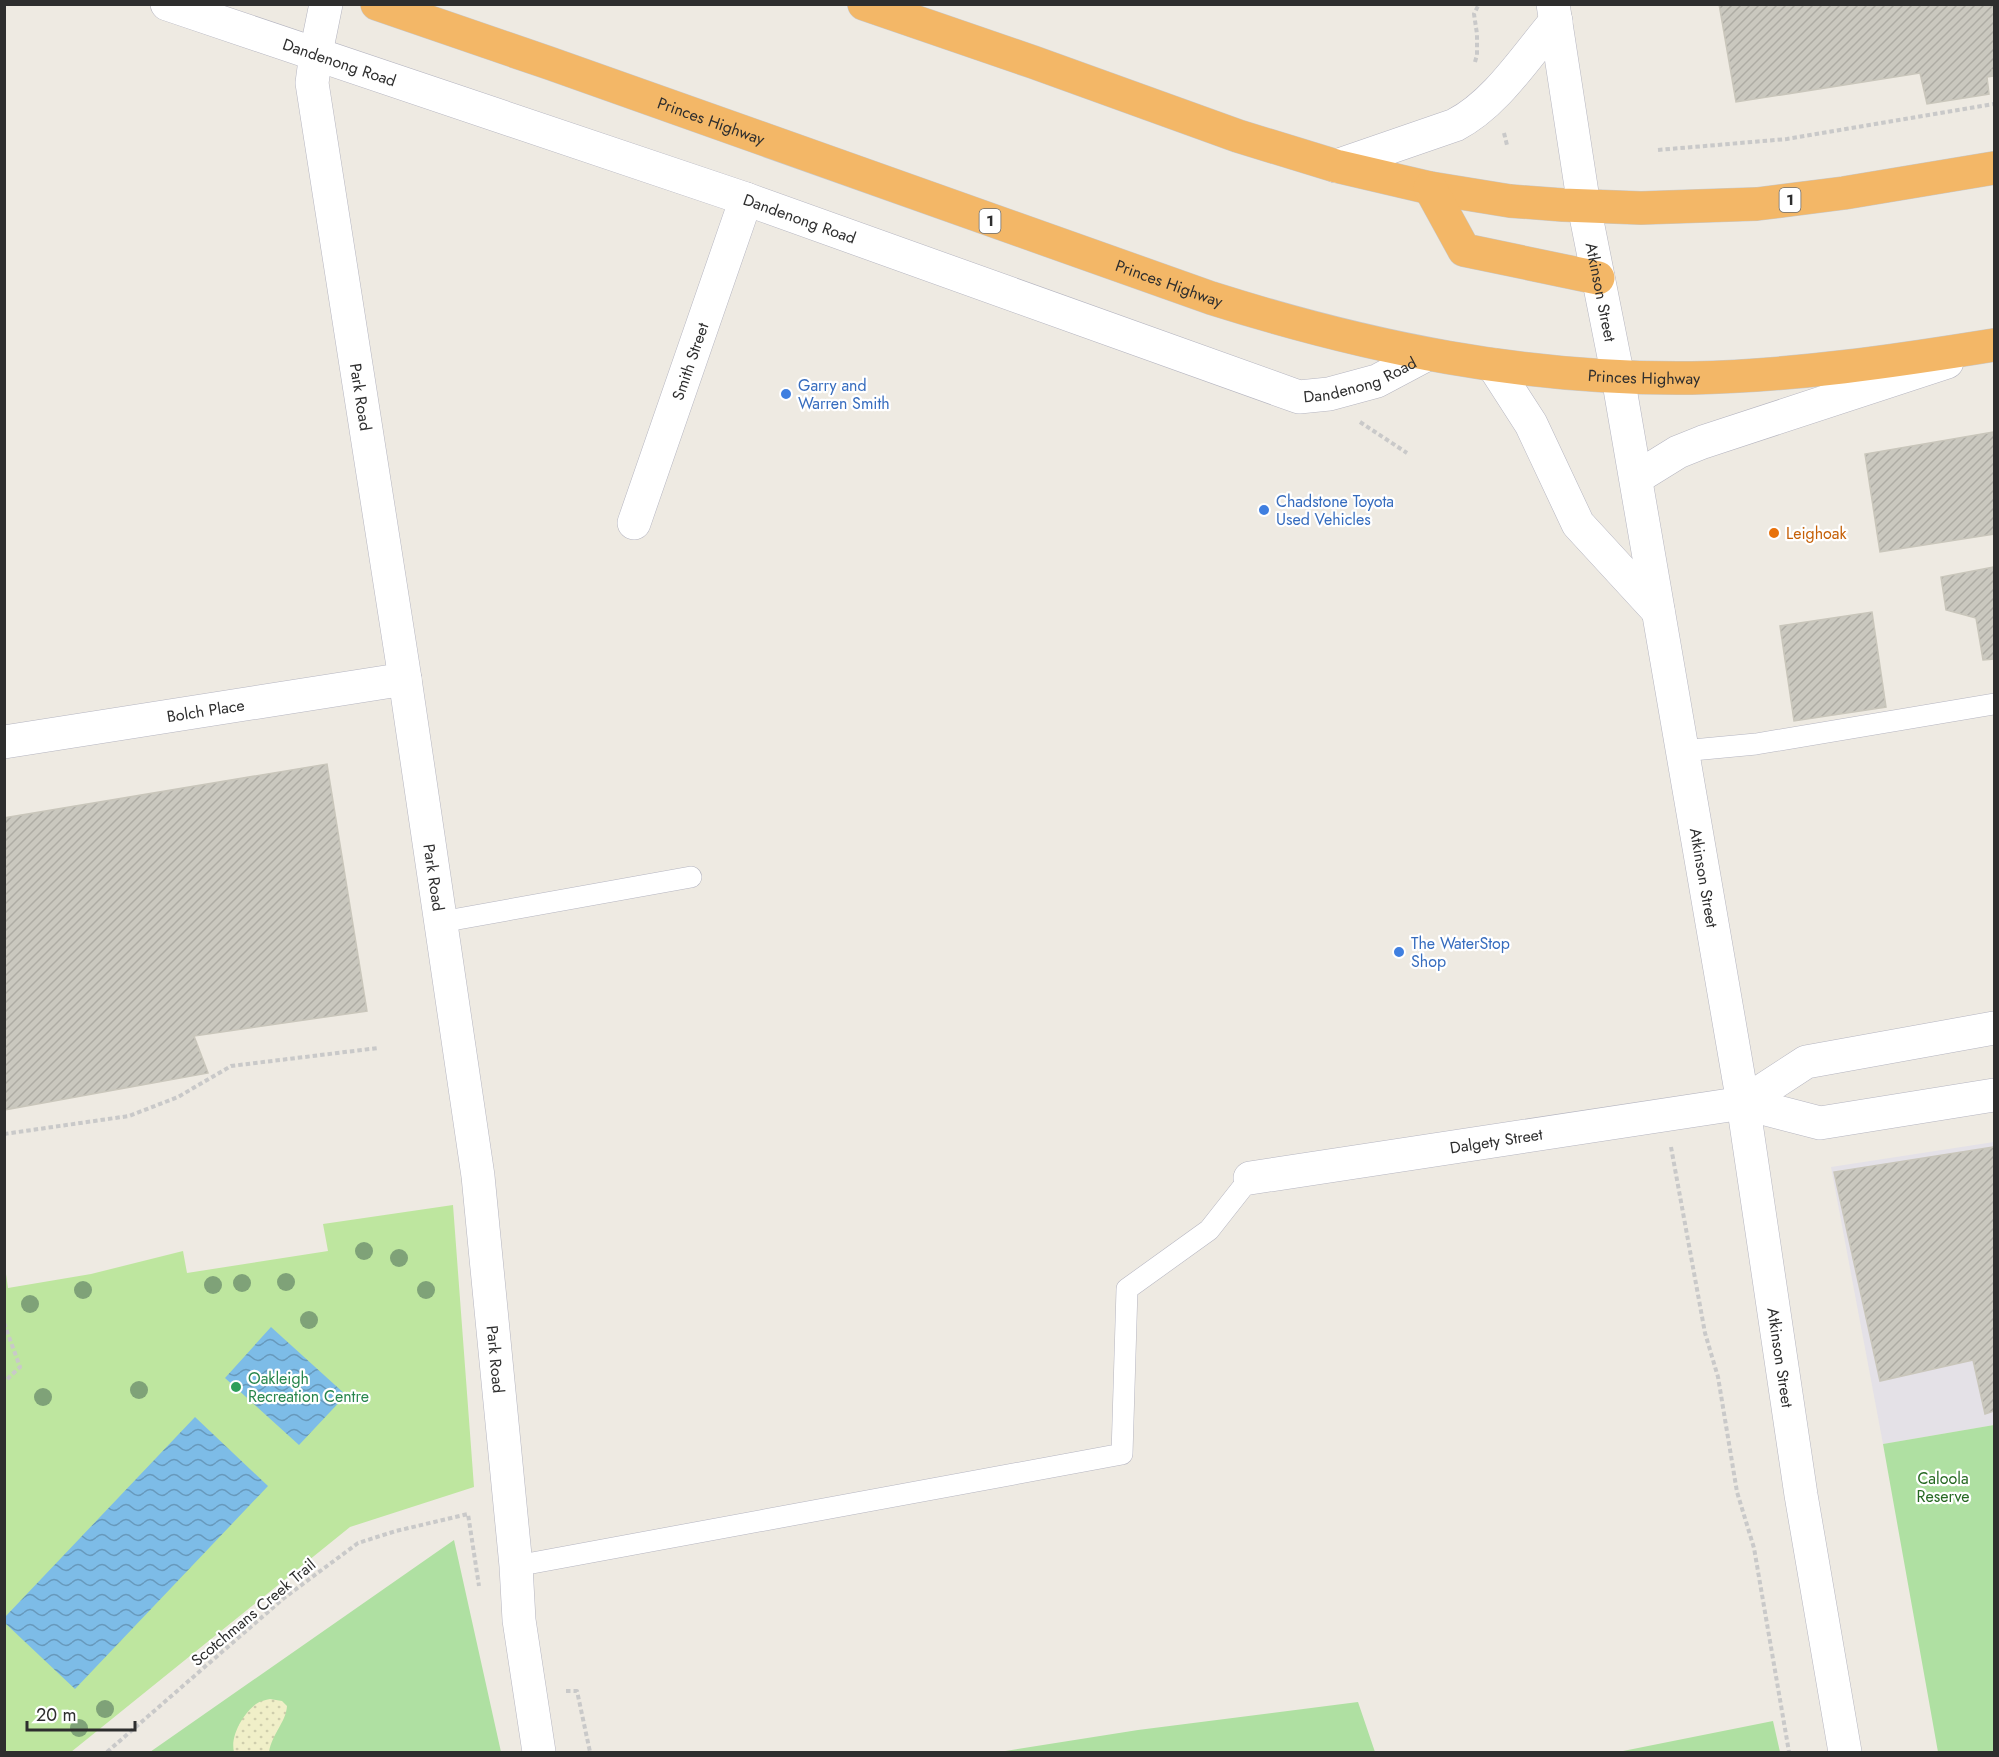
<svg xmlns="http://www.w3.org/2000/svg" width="1999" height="1757" font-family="Jost,sans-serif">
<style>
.industrial{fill:#e4e1e7}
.grass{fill:#afe0a2}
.sand{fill:url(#sand-dots)}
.pitch{fill:#bee69f}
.water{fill:url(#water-waves)}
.building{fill:url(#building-hatch);stroke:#c9c6bb;stroke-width:1.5}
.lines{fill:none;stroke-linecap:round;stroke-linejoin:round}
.lane-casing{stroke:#b5b5c0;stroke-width:22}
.street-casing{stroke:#b5b5c0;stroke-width:34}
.secondary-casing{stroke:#b5b5c0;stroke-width:34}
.highway-casing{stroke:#c9c9c9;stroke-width:34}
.path{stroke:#c9c9c9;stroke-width:4;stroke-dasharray:4.5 3;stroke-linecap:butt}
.lane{stroke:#fff;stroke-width:21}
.street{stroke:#fff;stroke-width:33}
.secondary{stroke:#fff;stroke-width:33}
.highway{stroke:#f3b767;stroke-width:33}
.tree{fill:#7fa278}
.shop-dot{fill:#3f7fe0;stroke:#fff;stroke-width:2}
.food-dot{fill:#e8710a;stroke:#fff;stroke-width:2}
.leisure-dot{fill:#2e9e5b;stroke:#fff;stroke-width:2}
.labels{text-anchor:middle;stroke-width:4.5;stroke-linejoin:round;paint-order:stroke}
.shield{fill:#fff;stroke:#6d6d6d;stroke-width:1.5}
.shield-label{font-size:15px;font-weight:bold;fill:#2e2e2e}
.street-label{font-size:16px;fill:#2e2e2e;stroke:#fff}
.shop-label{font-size:16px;fill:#366cbe;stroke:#fff;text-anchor:start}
.food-label{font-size:16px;fill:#c56008;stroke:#fff;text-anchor:start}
.leisure-label{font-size:16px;fill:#27864d;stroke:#fff;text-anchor:start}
.park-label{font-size:16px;fill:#256821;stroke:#fff}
</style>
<defs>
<pattern id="sand-dots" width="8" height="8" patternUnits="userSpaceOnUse" patternTransform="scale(1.5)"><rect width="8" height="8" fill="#f0efc8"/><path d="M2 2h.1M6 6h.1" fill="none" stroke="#cecdac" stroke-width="1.8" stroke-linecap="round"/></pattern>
<pattern id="water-waves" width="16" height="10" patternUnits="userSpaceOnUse" patternTransform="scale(1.5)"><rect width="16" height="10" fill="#7dbce7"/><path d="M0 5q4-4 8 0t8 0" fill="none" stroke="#6799bc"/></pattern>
<pattern id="building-hatch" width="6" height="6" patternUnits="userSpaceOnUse" patternTransform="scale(1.5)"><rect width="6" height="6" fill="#cac8bf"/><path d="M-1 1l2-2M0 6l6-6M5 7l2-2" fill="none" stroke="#aeaca4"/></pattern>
</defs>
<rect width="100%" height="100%" fill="#eeeae2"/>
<path class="industrial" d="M1994 1142V1425L1883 1444 1831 1167Z"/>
<path class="grass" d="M1994 1425V1752H1938L1883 1444Z
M454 1540 501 1752H150Z
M1358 1702 1375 1752H999L1138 1730Z
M1773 1721 1780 1752H1618Z"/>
<path class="sand" d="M270 1699 282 1701 287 1706C286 1722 272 1734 269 1752H234C230 1736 243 1714 256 1704 260 1701 266 1700 270 1699Z"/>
<path class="pitch" d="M453 1205 474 1487 350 1527 71 1752H5L4 1260 8 1288 91 1274 183 1251 187 1273 328 1251 323 1224Z"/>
<path class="water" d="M271 1327 346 1395 299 1445 225 1378Z
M195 1417 268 1486 75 1689 5 1623V1617Z"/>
<path class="building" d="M1719 4H1994V70H1992L1994 76 1987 77 1989 94 1927 104 1920 73 1736 102Z
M1994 432V534L1880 552 1865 454Z
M1994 567V659L1983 660 1976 618 1946 610 1941 577Z
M1872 612 1886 707 1794 721 1780 626Z
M327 764 367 1011 194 1036 208 1073 4 1110V818Z
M1994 1147V1411L1985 1414 1973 1360 1880 1381 1834 1172Z"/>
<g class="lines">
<g class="lane-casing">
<path id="lane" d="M1682 751 1756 744 1994 704
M441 922 691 877
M516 1566 1122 1454 1127 1289 1209 1230 1250 1178"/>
</g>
<g class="street-casing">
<g id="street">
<path id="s1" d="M167 4 746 199 1299 397 1329 394 1377 381 1426 355"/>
<path id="s2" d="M326 4 316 53 312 83 405 679 478 1176 516 1566 519 1620 539 1752"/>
<path d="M1493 365 1531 424 1578 524 1658 611"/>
<path id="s3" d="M1618 377 1743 1103 1801 1495 1845 1752"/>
<path d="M1636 478 1678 452 1703 442 1947 362"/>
<path id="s4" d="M634 523 746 199"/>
<path id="s5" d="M4 742 405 679"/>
<path d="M1743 1103 1806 1062 1994 1028"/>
<path id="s6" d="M1250 1178 1743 1103 1820 1123 1994 1095"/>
</g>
</g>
<g class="secondary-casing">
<g id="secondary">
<path id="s7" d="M1553 4 1584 206 1618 377"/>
<path d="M1336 166 1455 125C1496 104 1526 56 1556 21"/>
</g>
</g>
<g class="highway-casing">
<g id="highway">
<path id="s8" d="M377 4 549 63 1211 298C1369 348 1525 380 1692 378 1793 376 1895 361 1994 345"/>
<path d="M864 4 1033 62 1238 136 1336 166 1430 188 1510 201 1563 205 1641 208 1757 204 1844 193 1994 168"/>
<path d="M1430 188 1464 250 1598 278"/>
</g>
</g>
<path class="path" d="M1475 62 1477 55V34L1474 14 1479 4
M1504 133 1507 145
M1658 150 1787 139 1994 104
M1360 422 1407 453
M4 1134 129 1116 178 1097 231 1066 378 1048
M1671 1147 1705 1333 1718 1377 1737 1492 1754 1548 1789 1752
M4 1323 20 1367 4 1382
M566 1691H577L590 1752
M107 1752 284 1598 358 1543 396 1531 468 1514 479 1586"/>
<use href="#lane" class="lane"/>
<use href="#street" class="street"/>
<use href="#secondary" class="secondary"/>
<use href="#highway" class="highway"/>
</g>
<g class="tree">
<circle cx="364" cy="1251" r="9"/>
<circle cx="399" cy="1258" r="9"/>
<circle cx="286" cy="1282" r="9"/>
<circle cx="242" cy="1283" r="9"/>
<circle cx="213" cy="1285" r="9"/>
<circle cx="83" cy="1290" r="9"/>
<circle cx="426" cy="1290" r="9"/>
<circle cx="30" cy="1304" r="9"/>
<circle cx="309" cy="1320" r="9"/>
<circle cx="139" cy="1390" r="9"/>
<circle cx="43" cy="1397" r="9"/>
<circle cx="105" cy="1709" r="9"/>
<circle cx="79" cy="1728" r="9"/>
</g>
<g class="shop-dot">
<circle cx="786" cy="394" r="6"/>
<circle cx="1264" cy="510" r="6"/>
<circle cx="1399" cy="952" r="6"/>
</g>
<circle class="food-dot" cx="1774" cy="533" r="6"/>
<circle class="leisure-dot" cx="236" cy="1387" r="6"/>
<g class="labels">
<g class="shield">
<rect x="1779.5" y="188" width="21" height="24" rx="4.5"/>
<rect x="979.5" y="209" width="21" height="24" rx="4.5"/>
</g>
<g class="shield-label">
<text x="1790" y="205">1</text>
<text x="990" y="226">1</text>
</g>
<g class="street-label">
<text dy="6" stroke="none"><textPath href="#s1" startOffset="182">Dandenong Road</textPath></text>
<text dy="6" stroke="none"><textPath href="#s8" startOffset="354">Princes Highway</textPath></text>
<text dy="6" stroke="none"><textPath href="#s1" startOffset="668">Dandenong Road</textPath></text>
<text dy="6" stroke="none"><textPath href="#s8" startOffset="840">Princes Highway</textPath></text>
<text dy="6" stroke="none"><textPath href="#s7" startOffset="292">Atkinson Street</textPath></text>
<text dy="6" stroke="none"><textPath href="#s4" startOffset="171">Smith Street</textPath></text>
<text dy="6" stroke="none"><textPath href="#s8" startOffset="1326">Princes Highway</textPath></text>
<text dy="6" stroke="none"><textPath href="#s1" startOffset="1262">Dandenong Road</textPath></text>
<text dy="6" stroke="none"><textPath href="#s2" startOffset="398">Park Road</textPath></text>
<text dy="6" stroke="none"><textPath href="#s5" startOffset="204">Bolch Place</textPath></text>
<text dy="6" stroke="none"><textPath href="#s2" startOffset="884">Park Road</textPath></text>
<text dy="6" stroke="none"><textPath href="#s3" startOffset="508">Atkinson Street</textPath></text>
<text dy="6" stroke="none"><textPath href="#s6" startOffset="249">Dalgety Street</textPath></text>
<text dy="6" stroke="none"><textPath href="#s2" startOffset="1370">Park Road</textPath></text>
<text dy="6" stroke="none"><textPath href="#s3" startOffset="994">Atkinson Street</textPath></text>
<text transform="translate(253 1612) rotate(-40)" y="6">Scotchmans Creek Trail</text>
</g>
<g class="shop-label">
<text x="798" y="391">Garry and<tspan x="798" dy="18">Warren Smith</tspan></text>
<text x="1276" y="507">Chadstone Toyota<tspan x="1276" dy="18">Used Vehicles</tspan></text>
<text x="1411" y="949">The WaterStop<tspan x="1411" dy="18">Shop</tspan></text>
</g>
<g class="food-label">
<text x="1786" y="539">Leighoak</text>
</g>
<g class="leisure-label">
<text x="248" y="1384">Oakleigh<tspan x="248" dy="18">Recreation Centre</tspan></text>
</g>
<g class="park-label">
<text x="1943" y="1484">Caloola<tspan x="1943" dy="18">Reserve</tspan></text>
</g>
</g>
<rect width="1999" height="1757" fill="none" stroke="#2e2e2e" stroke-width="12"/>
<path d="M27 1721v9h108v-9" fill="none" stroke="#2e2e2e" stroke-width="3"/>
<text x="36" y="1721" font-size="18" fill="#2e2e2e" stroke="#ffffff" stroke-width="4.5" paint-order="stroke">20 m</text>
</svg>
